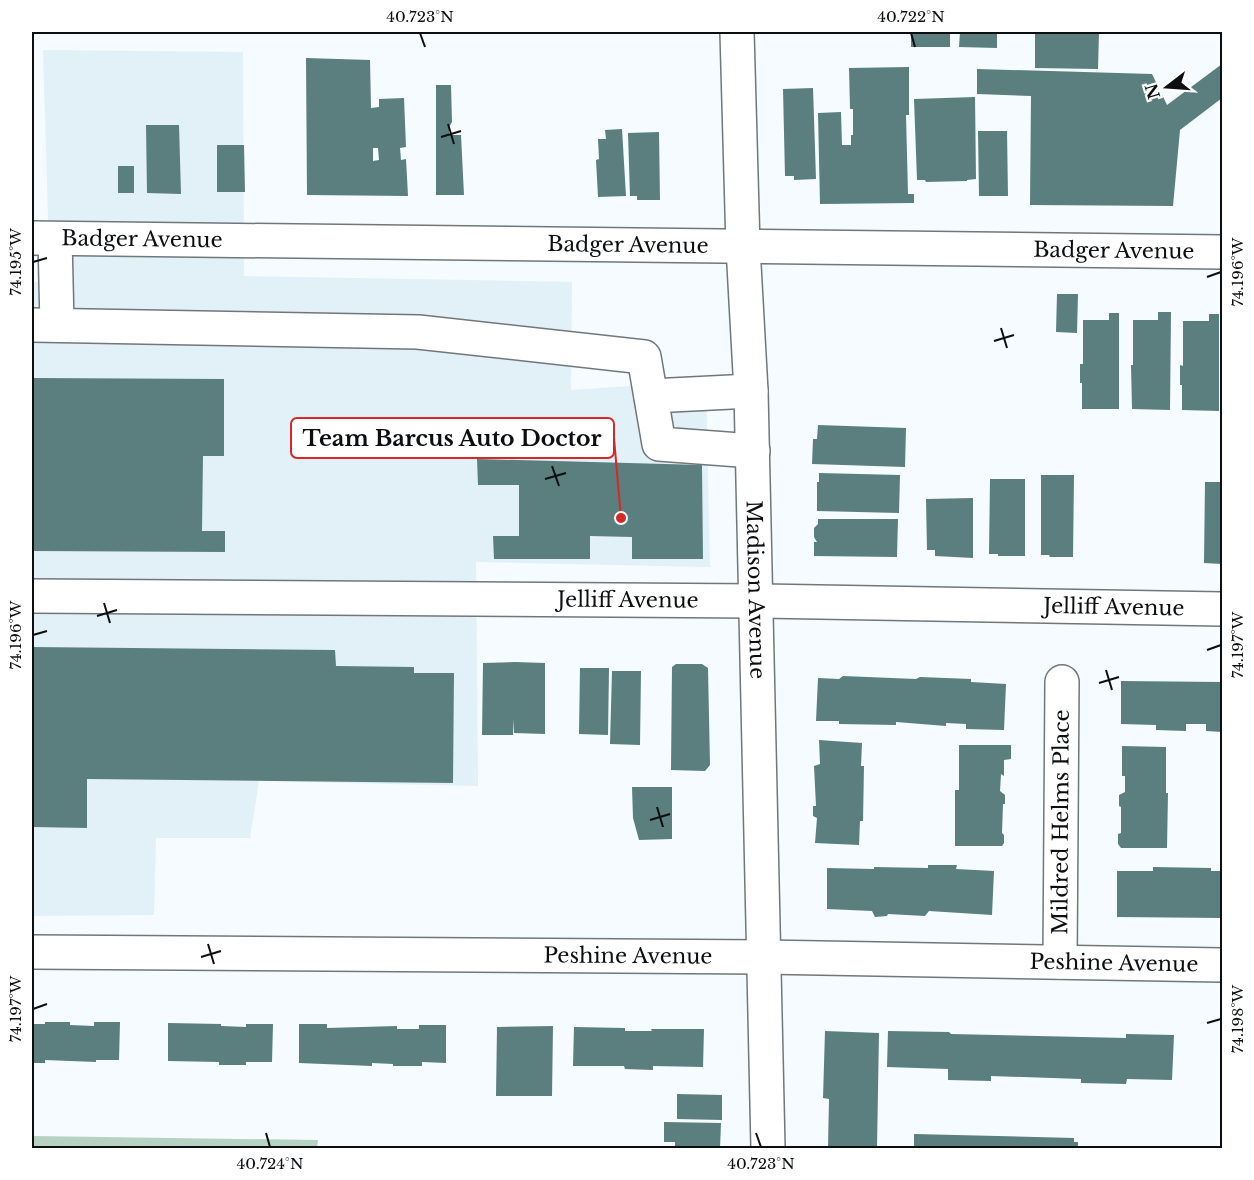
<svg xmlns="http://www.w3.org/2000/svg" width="1254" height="1180" font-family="'Libre Baskerville',serif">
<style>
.built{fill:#e2f0f8}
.green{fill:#b5d2c3}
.building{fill:#5b7e7f;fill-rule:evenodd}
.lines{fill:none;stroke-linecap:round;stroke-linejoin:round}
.minor-casing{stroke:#70777a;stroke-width:36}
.minor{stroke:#fff;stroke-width:33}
.ticks{fill:none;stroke:#0c0e10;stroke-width:2}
.labels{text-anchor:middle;stroke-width:4.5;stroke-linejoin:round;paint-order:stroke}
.street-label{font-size:21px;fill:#0c0e10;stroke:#fff}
.leader{fill:none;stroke:#d62828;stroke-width:2}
.callout-dot{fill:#d62828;stroke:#fff;stroke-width:2}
.callout{fill:#fff;stroke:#d62828;stroke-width:2}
.callout-label{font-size:22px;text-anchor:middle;font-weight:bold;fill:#0c0e10}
.neatline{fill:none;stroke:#0c0e10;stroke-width:2}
.ticks-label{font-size:15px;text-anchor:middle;fill:#0c0e10}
</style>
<rect width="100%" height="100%" fill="#f5fbfe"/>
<path class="built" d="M43 50 243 52 244 276 572 282 571 390 706 381 710 567 476 562 478 786 259 781 250 838H156L154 915 32 916V282H50Z"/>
<path class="green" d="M32 1136 318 1140 317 1148H32Z"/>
<path class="building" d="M911 32H950V47H911Z
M960 32H997V48L959 47Z
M1035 32H1099L1098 69 1035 68Z
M306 58 370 60 371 108 379 107V99L404 98 406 147 400 148 401 160 406 159 408 196 307 195ZM373 148H378L379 160 373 161Z
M1222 64V98L1180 130 1173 206 1030 205 1031 96 977 94V69L1152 74 1167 105Z
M909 67V115H906L908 194H914V203L820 204 818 113 841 112 842 145H851V135H853V109H850L849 68Z
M436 85H451L452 122 449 127V135H461L464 195H436Z
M813 88 816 179 794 180V176H785L783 89Z
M975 97 976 179 967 180V181L926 182 925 180H917L914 99Z
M146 125H179L181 194 147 193Z
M622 129 626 196 598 197 596 160 599 159 598 139H606L605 130Z
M978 131H1007L1008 196H979Z
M659 132 660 200H637V196H630L628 133Z
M217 145H244L245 192H217Z
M118 166H134V193H118Z
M1057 294H1078L1077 333 1056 332Z
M1158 312H1171L1170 410 1132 409 1131 365H1133V320H1158Z
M1109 313H1119V409H1082V383H1080V364H1083V320H1109Z
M1209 314H1219V411L1182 410V385H1180V365L1183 366V321H1209Z
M32 378 224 379V456H203L202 531H225V552L32 551Z
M818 425 906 428 905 467 812 464 813 439H817Z
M477 459 702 465 703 559H632V537L590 536V559H494L493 536H519V485H478Z
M819 473 900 475 899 513 817 511V482H819Z
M1041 475H1074L1073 557H1050L1049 555H1041Z
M990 479H1025V556H998V554H989Z
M1205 482H1222V564L1204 563Z
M973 498V558L935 556V550H927L926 499Z
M818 519H898L897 557 814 556V542H817L814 537V528L818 524Z
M32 647 335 650 336 666 414 667V673H454L453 783 87 779V828L32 827Z
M515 662 545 663V734L514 733 513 719V735H482L483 663Z
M676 664H702L708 668 710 765 705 771 671 770 672 667Z
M580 668H609L608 735 579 734Z
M612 671H641L640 745 610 744Z
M843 676 916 679 920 677 971 679V682L1006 684 1004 730 966 729V724L946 723V726L896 722V725L839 724V721H816L818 678 839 679Z
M1121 681 1222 682V732L1206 731V724H1186V731L1156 730V725L1121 724Z
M819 740 862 743 861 766H864L863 821H860L859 845 815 843 817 818 813 816V806H816L814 766 820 764Z
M959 745H1011V759L1004 760V776L1001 774 1000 791 1005 795V804H1003L1002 833 1004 835V843L1002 846H955V790H959Z
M1122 746 1166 747V793H1168L1167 848H1121L1118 844V834L1121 833V807L1119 806V795L1125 792V776H1122Z
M632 787H672V839L639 840 633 818Z
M928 865H957L956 869 994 871 992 915 929 911 925 916 888 914 887 916 875 917 872 911 827 909V868L874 869V867L928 868Z
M1153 867 1211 868V871H1222V918L1117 917V871H1153Z
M45 1022H70V1025L94 1026V1022H120L119 1060H96V1062L45 1060V1063H32V1024H45Z
M168 1023 221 1024V1026L246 1027V1024H273L272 1062H246V1065H219V1062L168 1061Z
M299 1024H327V1028L397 1026V1029H419V1025H446V1063L422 1062V1066H393V1064L372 1063V1066L299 1063Z
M553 1026 552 1096H496L497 1027Z
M574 1027 625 1028V1031H652L651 1029H704L703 1067 653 1066V1070L625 1069 624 1066H573Z
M825 1031 879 1033 877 1148H828L829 1099 823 1098Z
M888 1031 949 1032 951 1034 1126 1038V1034L1174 1035 1172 1080 1127 1079 1126 1084 1081 1083V1079L991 1076V1081L948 1080V1069L887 1067Z
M677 1094 722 1095V1120L677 1119Z
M664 1122 721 1123 720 1148 675 1147V1142H664Z
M914 1134 1074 1138V1142H1078V1148H914Z"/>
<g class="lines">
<g class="minor-casing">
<g id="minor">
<path id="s1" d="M737 32 743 247 751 391 768 1148"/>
<path id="s2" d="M32 238 1222 252"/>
<path d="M55 239 57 325"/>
<path d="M32 325 418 332 644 357 659 444 753 451"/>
<path d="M651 396 751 391"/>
<path id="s3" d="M32 596 756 601 1222 609"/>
<path id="s4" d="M32 952 764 957 1222 965"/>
<path id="s5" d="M1060 962 1062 682"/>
</g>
</g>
<use href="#minor" class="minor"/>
</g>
<path class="ticks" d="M420 33 425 47M911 33 915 47M448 124 454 144M441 137 461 131M33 262 47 258M1207 277 1221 272M1001 328 1007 348M994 341 1014 335M552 466 559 486M545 479 566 473M104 603 110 623M97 616 117 610M33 635 47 631M1207 650 1221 645M1106 670 1112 690M1099 683 1119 677M657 807 663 827M650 820 670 814M208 944 214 964M201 957 221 951M33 1009 47 1004M1207 1023 1221 1019M266 1133 270 1147M756 1133 761 1147"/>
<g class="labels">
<g class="street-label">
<text dy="7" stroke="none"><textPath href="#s2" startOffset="110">Badger Avenue</textPath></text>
<text dy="7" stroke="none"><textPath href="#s2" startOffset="596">Badger Avenue</textPath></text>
<text dy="7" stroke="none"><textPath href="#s2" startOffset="1082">Badger Avenue</textPath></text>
<text dy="7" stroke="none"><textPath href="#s1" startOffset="558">Madison Avenue</textPath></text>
<text dy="7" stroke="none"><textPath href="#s3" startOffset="596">Jelliff Avenue</textPath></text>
<text dy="7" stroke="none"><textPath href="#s3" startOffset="1082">Jelliff Avenue</textPath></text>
<text dy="7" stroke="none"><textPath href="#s5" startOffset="140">Mildred Helms Place</textPath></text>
<text dy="7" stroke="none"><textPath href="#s4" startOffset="596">Peshine Avenue</textPath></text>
<text dy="7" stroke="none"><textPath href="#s4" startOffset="1082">Peshine Avenue</textPath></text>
</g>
</g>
<path class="leader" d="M621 518L614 438"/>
<circle class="callout-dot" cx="621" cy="518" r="6"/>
<rect class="callout" x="291" y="418" width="323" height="40" rx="6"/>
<g class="callout-label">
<text x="452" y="446">Team Barcus Auto Doctor</text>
</g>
<rect width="1254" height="1180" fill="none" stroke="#ffffff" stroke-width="66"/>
<g transform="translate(1167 87) rotate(253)" stroke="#ffffff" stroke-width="4.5" paint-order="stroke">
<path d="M0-4.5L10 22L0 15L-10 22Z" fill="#0c0e10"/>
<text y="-9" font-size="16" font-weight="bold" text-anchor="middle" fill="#0c0e10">N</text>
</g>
<rect x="33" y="33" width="1188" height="1114" class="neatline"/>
<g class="ticks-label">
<text x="420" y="22">40.723°N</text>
<text x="911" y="22">40.722°N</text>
<text transform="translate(16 262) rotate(-90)" y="5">74.195°W</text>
<text transform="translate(1238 272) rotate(-90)" y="5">74.196°W</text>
<text transform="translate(16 635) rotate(-90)" y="5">74.196°W</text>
<text transform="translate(1238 645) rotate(-90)" y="5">74.197°W</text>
<text transform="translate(16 1009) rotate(-90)" y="5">74.197°W</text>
<text transform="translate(1238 1019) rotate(-90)" y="5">74.198°W</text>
<text x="270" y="1169">40.724°N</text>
<text x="761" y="1169">40.723°N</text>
</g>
</svg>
